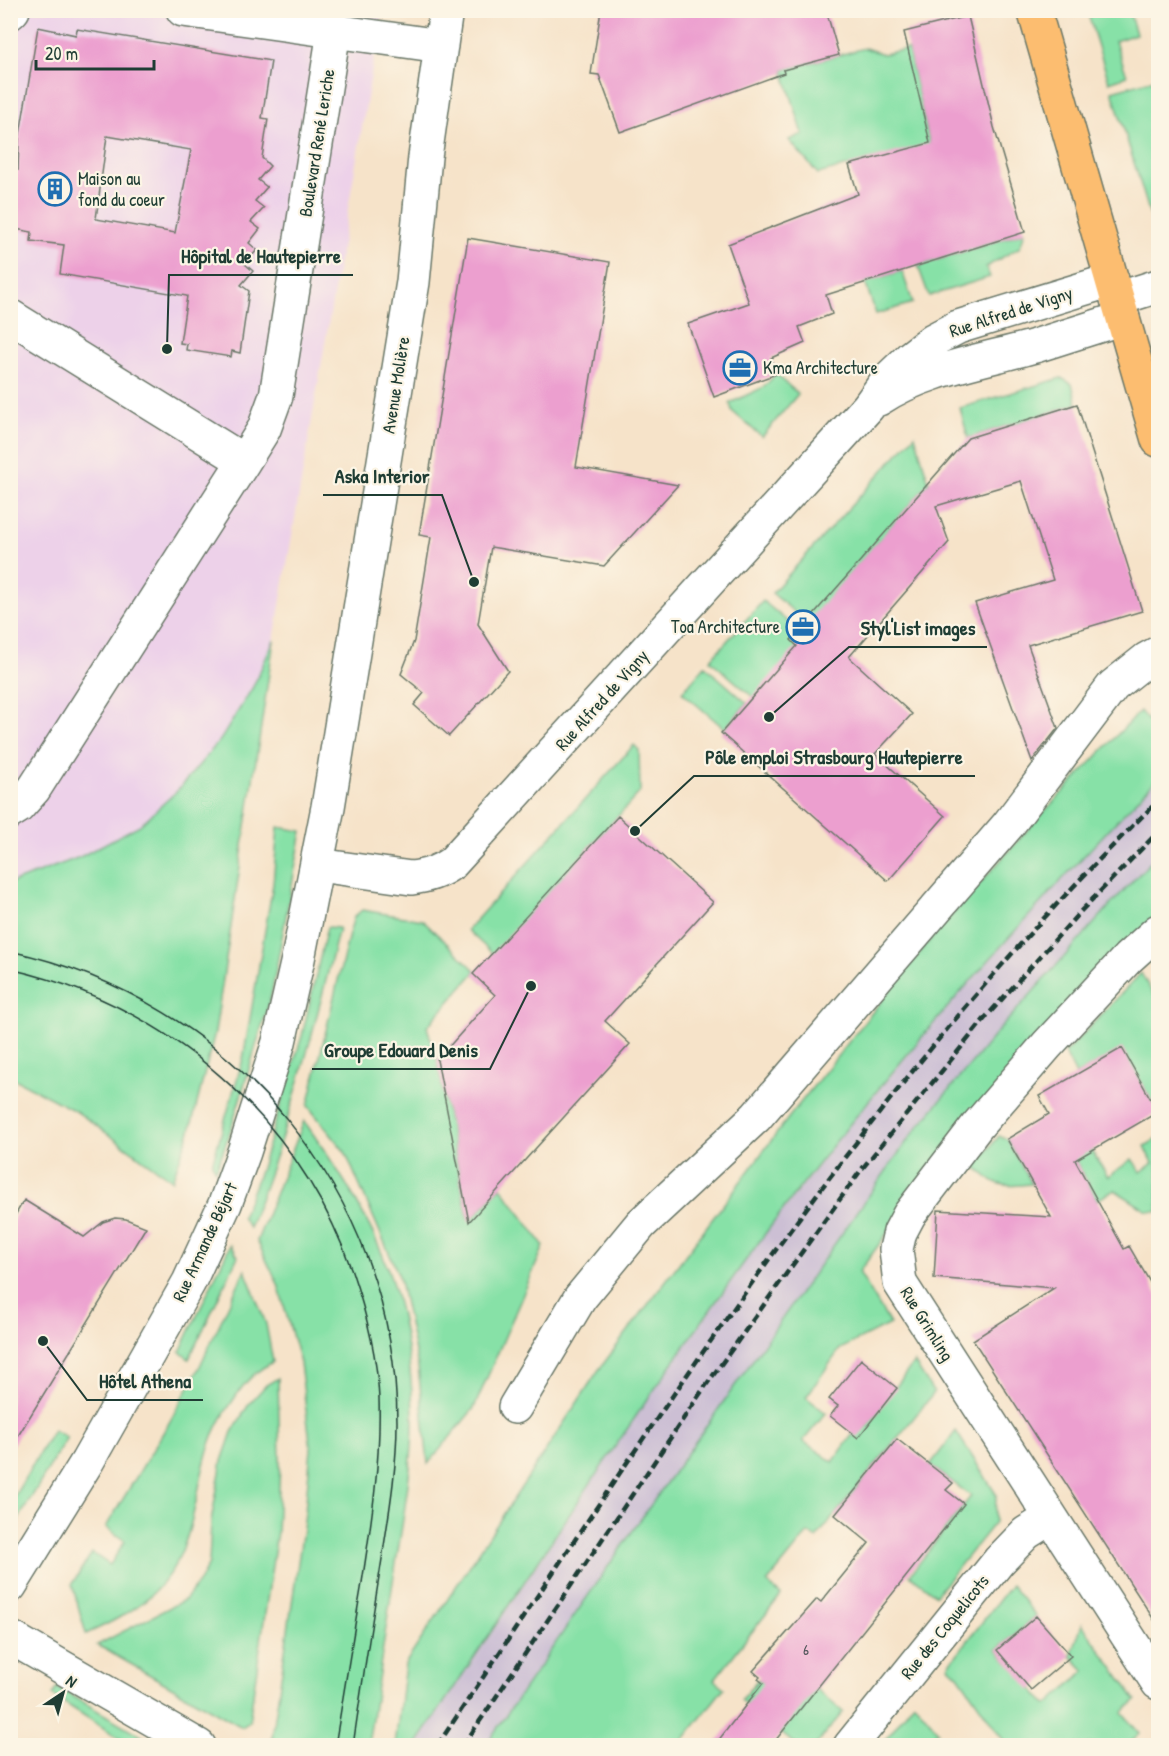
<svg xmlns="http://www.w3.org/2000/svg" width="1169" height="1756" font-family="'Patrick Hand',sans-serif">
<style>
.built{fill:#edd1e9}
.industrial{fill:#ccbfd4}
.green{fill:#87e1a7;stroke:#538f6e;stroke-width:1.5}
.building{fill:#ec9fcf;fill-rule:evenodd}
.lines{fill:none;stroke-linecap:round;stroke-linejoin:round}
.minor-casing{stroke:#6a7768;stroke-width:36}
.major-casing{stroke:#6a7768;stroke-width:36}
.minor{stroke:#fff;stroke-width:33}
.major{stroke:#fcbd6f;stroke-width:33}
.tram{stroke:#1f3d34;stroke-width:1.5}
.rail{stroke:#1f3d34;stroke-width:4.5;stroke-dasharray:9 4.5;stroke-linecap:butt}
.labels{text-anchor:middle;stroke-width:4.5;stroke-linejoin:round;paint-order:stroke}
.number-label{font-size:15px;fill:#52565b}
.street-label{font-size:18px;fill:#1f3d34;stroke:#fcf5e5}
.poi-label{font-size:18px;fill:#1f3d34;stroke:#fcf5e5;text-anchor:start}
.leader{fill:none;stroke:#1f3d34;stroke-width:2}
.callout-dot{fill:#1f3d34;stroke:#fcf5e5;stroke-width:2}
.callout-label{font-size:20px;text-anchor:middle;font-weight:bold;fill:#1f3d34;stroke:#fcf5e5;stroke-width:4.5;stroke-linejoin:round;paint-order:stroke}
</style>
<rect width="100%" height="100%" fill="#fcf5e5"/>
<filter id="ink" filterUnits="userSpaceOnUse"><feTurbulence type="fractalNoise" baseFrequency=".0167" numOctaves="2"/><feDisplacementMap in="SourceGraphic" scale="12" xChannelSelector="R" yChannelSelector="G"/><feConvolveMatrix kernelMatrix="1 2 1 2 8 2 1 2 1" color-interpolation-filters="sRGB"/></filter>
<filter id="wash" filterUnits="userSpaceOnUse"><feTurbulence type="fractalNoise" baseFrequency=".008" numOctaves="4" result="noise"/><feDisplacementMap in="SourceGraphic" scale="24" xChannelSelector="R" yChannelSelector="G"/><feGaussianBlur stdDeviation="1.35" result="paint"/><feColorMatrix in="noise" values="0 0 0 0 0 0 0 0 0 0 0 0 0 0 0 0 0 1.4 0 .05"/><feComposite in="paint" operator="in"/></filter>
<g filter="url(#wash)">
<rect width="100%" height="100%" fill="#f6e3c9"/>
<path class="built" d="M11 11H382L274 640 253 687 221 739 178 790 140 825 80 857 11 883Z"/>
<path class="industrial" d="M1158 778V854L1114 901 998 1031 910 1137 629 1536 485 1745 416 1746 642 1407 763 1237 851 1123 948 1007 1079 860Z"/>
<path class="green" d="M1087 11H1129L1136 34 1115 41 1127 76 1109 82Z
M865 48 883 54 908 49 930 144 818 174 789 140 803 134 783 70Z
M1158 78V109L1150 112 1158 139V226L1152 221 1112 91Z
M1025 232 1020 247 986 267 990 277 929 296 918 266Z
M902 271 913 303 876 314 865 282Z
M776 374 798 394 762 437 732 411 730 403 764 387Z
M1061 378 1072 384 1077 404 968 438 960 408Z
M915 435 929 483 807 623 772 593Z
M763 601 799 631 791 641 832 677 753 697 710 660Z
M274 640 215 1032 190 1131 172 1180 77 1112 11 1077V883L80 857 140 825 178 790 221 739 253 687Z
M705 666 747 703 725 729 682 692Z
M1140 711 1158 733V778C1018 923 882 1075 762 1238 641 1403 529 1575 416 1745L395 1746 405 1664 598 1371 789 1117 933 936 1040 816Z
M634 745 639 750 640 792 493 954 467 930Z
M278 827 302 831 271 996 231 1129 216 1170 212 1164 243 1059 273 884Z
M1158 854V918L893 1225 859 1272 890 1324 840 1349 806 1397 826 1413 803 1441 833 1462 853 1434 866 1428 914 1362 934 1393 816 1538 808 1533 767 1583 781 1595 714 1680 724 1688 679 1745 485 1746 629 1536 910 1137 998 1031 1114 901Z
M362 910 422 920 476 971 427 1027 437 1060 468 1218 471 1220 501 1187 544 1246 474 1408 428 1464 418 1366 399 1276 345 1152 308 1106 349 934 354 917Z
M327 927 339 928C314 1030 288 1131 249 1228L242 1217 260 1171 302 1036Z
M1141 973 1158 1003V1122L1154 1115 1158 1112 1122 1049 1076 1075 1065 1053Z
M304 1121C338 1169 371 1219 390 1275 406 1324 416 1393 412 1445 409 1489 401 1532 394 1575 385 1632 377 1689 368 1745H264L272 1738 304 1522 311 1449 300 1363 278 1284 257 1241Z
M999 1136 1007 1139 1032 1184C1004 1187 996 1188 975 1166Z
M1158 1138V1212L1147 1211 1115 1190 1097 1200 1069 1149 1085 1140 1108 1177 1132 1159 1141 1172 1153 1163 1145 1146Z
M230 1245 238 1256 189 1359 180 1352Z
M245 1270 266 1324 273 1362C256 1370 244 1383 234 1399 224 1413 214 1431 209 1447 195 1490 195 1540 167 1577 147 1605 117 1620 86 1634L72 1584 92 1553 110 1565 125 1541 106 1527 169 1423 199 1368Z
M278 1378 280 1463 277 1532 249 1722 242 1727 97 1645 186 1599 200 1580 209 1563 211 1522 222 1461 232 1432 249 1404 266 1385Z
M53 1430 67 1437 11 1532V1502Z
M956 1431 996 1494 995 1522 936 1595 910 1575 971 1496 930 1465Z
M1011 1585 1036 1616 997 1650 1047 1705 1085 1671 1071 1656 1082 1624 1136 1700 1122 1713 1140 1734 1128 1745H1007L958 1675 948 1666Z
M758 1679 798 1711 816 1689 843 1712 816 1745H796L741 1700Z
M57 1687 157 1745H130L52 1695Z
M914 1702 938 1731 921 1745H881Z"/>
<g id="blocks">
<path class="building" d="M601 10H826L839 55 783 70 784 73 620 132 599 75 591 74Z
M968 16 994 127 1025 232 826 295 832 314 799 327 805 343 771 358 776 374 714 397 688 324 749 303 728 244 858 194 849 165 930 143 904 32Z
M38 27 76 35 77 29 271 61 262 118 268 119 262 158 270 166 258 180 267 187 255 201 264 208 251 222 260 229 249 243 257 250 245 264 253 271 241 285 249 291 240 353 232 351 231 357 186 350 187 344 180 343 187 296 60 274 64 245 31 241 32 232 10 228V191L14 169 18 170 19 140ZM107 136 191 150 175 233 96 219Z
M468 238 610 262 576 467 678 485 604 566 491 547 478 624 508 671 449 736 414 705 424 693 401 674 414 641 431 537 419 535Z
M1077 404 1142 611 1028 645 1058 728 1032 761 975 603 1053 580 1021 481 936 506 949 542 849 657 912 714 875 754 945 816 888 881 721 733 797 646 791 640 968 438Z
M618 816 713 902 605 1021 630 1044 469 1222 437 1060 495 995 473 974Z
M1122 1048 1158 1112 1075 1160 1124 1249 1129 1246 1158 1296V1626L973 1340 1054 1288 934 1278 938 1210 1051 1217 1007 1139 1049 1114 1039 1096Z
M24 1200 84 1237 103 1222 115 1218 126 1219 146 1227 10 1449V1224Z
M861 1359 897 1388 858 1438 830 1416 838 1406 829 1399Z
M897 1439 953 1483 946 1490 964 1504 771 1746H714L763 1683 758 1679 760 1677 753 1671 817 1599 821 1602 869 1543 835 1515Z
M1036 1616 1071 1656 1031 1690 997 1650Z"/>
</g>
</g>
<g filter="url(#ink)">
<use href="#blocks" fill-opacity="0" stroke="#6a7768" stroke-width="1.5"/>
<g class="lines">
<g class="minor-casing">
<path id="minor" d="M183 10 441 46
M10 13 13 10
M1117 299 1158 286
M10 316 244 461 34 789 18 807 10 812
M879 399C921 370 986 360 1035 346 1064 337 1094 327 1123 318
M244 461 264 429 276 396 334 31
M318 865 411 878C428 876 439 872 452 863L868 407 888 379 911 357 933 340 958 327 1112 280
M1158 931 1128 958 1047 1045 977 1126 909 1215 900 1232 896 1249 900 1283 1158 1683
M515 1407 580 1298 641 1224 756 1117 1008 825 1113 686 1147 659 1158 653
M10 1586 87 1462 189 1282 225 1204 244 1152 279 1042 298 959 328 807 413 282 425 157 446 10
M10 1637 199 1746
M850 1746 999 1561 1026 1533 1050 1518"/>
</g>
<g class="major-casing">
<path id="major" d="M1034 10 1158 440"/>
</g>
<use href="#minor" class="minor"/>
<use href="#major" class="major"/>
<path class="tram" d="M10 951C232 999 396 1193 397 1422 397 1468 389 1514 382 1559 372 1621 362 1683 353 1746
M10 969C169 1005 298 1118 352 1271 366 1312 377 1354 379 1398 381 1462 371 1525 361 1589 352 1641 344 1693 335 1746"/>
<path class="rail" d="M437 1746C659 1416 871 1078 1158 801
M463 1746 704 1388 861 1170 986 1017 1079 913 1158 832"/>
</g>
</g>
<defs>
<g id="building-ring" transform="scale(1.725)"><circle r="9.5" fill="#fcf5e5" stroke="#1f6fb2" stroke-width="1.5"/><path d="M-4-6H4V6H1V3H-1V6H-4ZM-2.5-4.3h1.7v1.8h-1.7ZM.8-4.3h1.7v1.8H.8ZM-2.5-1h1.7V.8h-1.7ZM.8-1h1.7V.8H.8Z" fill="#1f6fb2"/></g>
<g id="office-ring" transform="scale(1.725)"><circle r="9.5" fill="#fcf5e5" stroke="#1f6fb2" stroke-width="1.5"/><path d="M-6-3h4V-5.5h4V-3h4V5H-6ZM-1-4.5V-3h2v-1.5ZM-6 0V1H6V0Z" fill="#1f6fb2"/></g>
</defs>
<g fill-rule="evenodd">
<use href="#building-ring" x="55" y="189"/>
<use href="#office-ring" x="740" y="368"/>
<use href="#office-ring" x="803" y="627"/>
</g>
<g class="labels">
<g class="number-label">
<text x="806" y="1655">6</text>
</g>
<g class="street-label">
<text transform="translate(317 143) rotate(-81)" y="6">Boulevard René Leriche</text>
<text transform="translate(1011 312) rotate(-18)" y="6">Rue Alfred de Vigny</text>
<text transform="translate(396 385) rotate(-81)" y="6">Avenue Molière</text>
<text transform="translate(602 700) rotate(-48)" y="6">Rue Alfred de Vigny</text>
<text transform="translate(205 1242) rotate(-65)" y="6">Rue Armande Béjart</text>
<text transform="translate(927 1324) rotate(58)" y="6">Rue Grimling</text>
<text transform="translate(945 1627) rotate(-51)" y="6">Rue des Coquelicots</text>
</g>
<g class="poi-label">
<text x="78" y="185">Maison au<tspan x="78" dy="21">fond du coeur</tspan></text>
<text x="763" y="374">Kma Architecture</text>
<text x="780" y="633" text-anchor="end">Toa Architecture</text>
</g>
</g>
<path class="leader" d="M167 349L169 275H353M474 582L442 495H323M769 717L849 647H987M635 831L694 776H975M531 986L490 1069H312M43 1341L87 1400H203"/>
<g class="callout-dot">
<circle cx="167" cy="349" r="6"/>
<circle cx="474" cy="582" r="6"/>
<circle cx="769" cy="717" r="6"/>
<circle cx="635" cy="831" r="6"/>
<circle cx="531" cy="986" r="6"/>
<circle cx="43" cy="1341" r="6"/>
</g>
<g class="callout-label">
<text x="261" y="263">Hôpital de Hautepierre</text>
<text x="382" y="483">Aska Interior</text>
<text x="918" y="635">Styl'List images</text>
<text x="834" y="764">Pôle emploi Strasbourg Hautepierre</text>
<text x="401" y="1057">Groupe Edouard Denis</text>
<text x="145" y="1388">Hôtel Athena</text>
</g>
<rect width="1169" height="1756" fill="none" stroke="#fcf5e5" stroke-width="36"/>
<g transform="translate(63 1693) rotate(36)" stroke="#fcf5e5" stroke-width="4.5" paint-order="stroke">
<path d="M0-4.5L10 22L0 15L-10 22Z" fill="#1f3d34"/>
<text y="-9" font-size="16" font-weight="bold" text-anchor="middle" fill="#1f3d34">N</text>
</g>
<path d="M36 60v9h118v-9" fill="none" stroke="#1f3d34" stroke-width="3"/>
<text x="45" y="60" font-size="18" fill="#1f3d34" stroke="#fcf5e5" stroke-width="4.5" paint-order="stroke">20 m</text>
</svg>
